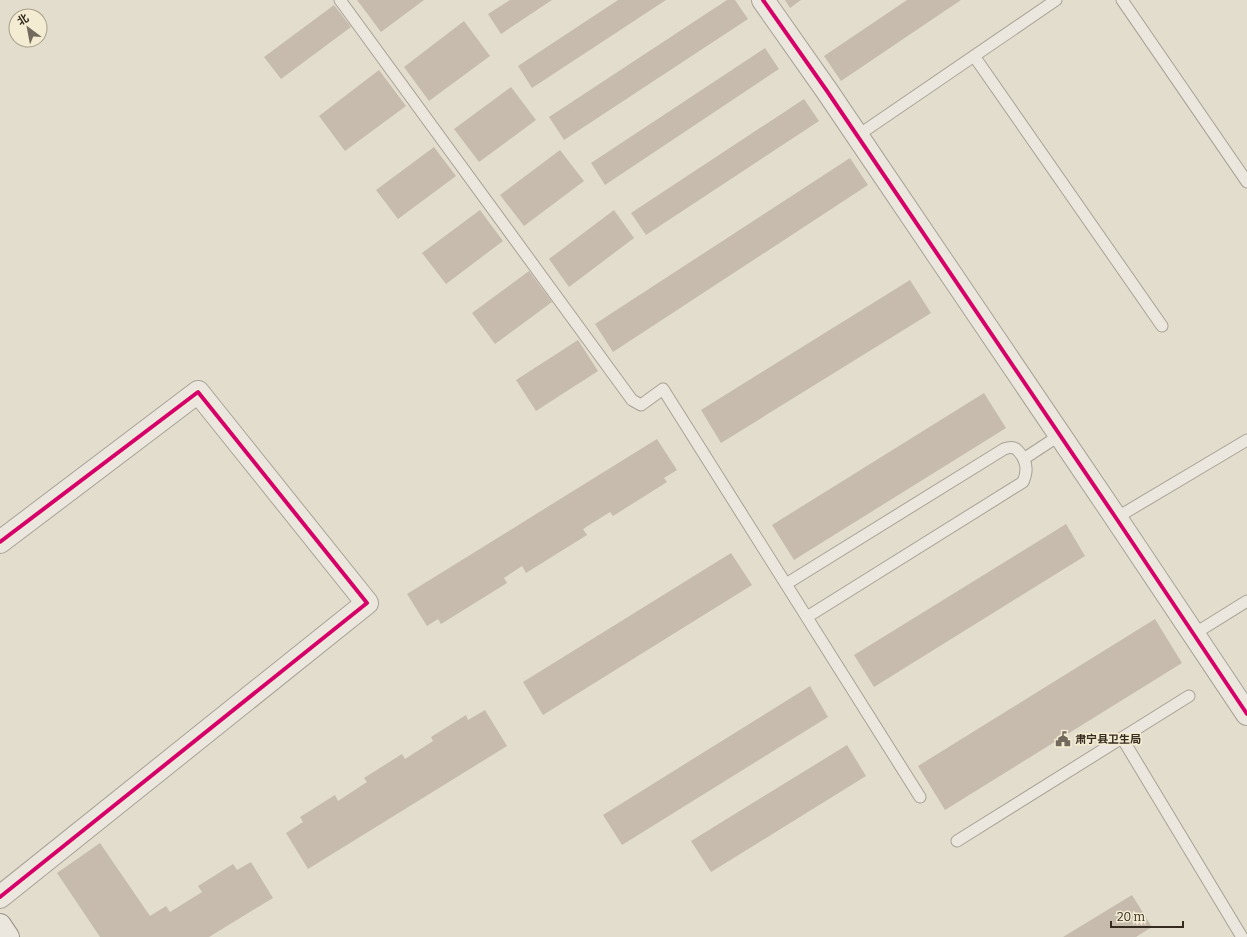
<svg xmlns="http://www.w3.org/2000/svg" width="1247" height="937" font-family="Bitter,'Noto Sans SC',serif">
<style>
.building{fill:#c7bbae}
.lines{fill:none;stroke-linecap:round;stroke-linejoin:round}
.lane-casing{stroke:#a8a296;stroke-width:13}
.street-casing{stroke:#a8a296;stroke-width:24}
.secondary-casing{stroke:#989186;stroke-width:24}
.lane{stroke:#ece7de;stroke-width:11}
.street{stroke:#ece7de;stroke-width:22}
.secondary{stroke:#ece7de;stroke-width:22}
.cycleway-casing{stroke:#f4ebd3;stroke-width:6}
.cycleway{stroke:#d6006c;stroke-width:4}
.labels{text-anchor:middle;stroke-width:3.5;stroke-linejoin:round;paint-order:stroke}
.poi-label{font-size:11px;font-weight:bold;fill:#362b1f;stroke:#f4ebd3;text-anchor:start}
</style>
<rect width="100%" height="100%" fill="#e3ddcd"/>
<path class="building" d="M357 0H424L381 32Z
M510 0H552L501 34 488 14Z
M618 0H666L532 88 518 66Z
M727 0H735L748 19 564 140 549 117Z
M785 0H801L790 8Z
M907 0H961L841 81 824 56Z
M334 5 351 27 281 79 264 57Z
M464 21 490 56 429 101 404 67Z
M765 48 779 69 605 185 591 163Z
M379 70 406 106 345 151 319 116Z
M511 87 536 120 479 162 454 129Z
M804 99 819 121 646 235 631 213Z
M434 147 456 176 398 219 376 190Z
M560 150 584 181 524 226 500 195Z
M850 158 868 185 613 352 595 324Z
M480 210 503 241 446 284 422 253Z
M614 210 634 238 569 287 549 259Z
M529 271 552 302 495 344 472 313Z
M910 280 931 313 721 443 701 410Z
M578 340 598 371 536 411 516 380Z
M984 393 1006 428 794 560 772 525Z
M657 439 677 470 664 478 667 482 613 516 610 512 583 529 587 535 526 573 522 566 504 578 507 583 441 624 438 619 427 626 407 594Z
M1066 524 1085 556 874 687 854 655Z
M731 553 752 585 543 715 523 682Z
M1155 619 1182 663 945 810 918 766Z
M810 686 828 717 622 845 603 815Z
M485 710 507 746 308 869 286 833 303 822 300 817 335 795 338 801 367 782 364 778 402 754 405 759 433 741 431 737 466 715 468 720Z
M847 745 866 776 711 872 691 841Z
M100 843 150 916 166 906 170 912 202 892 198 886 233 864 237 870 251 862 273 898 209 937H100L57 873Z
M1132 895 1152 927 1136 937H1063Z"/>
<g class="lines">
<g class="lane-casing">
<path id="lane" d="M340 0 632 400 641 405 663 389 920 797
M1122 0 1247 182
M974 56 1162 326
M857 136 1056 0
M1025 458 1060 435
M1116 518 1247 440
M786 584 1004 449C1007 448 1011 447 1014 448 1016 448 1017 450 1019 452 1027 461 1028 471 1023 482L807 617
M1194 634 1247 601
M1122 738 1242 937
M957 841 1189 696"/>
</g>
<g class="street-casing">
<path id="street" d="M763 0 827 91 1116 518 1247 714
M0 542 198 392 367 603 0 897"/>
</g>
<g class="secondary-casing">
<path id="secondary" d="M0 925 8 937"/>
</g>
<use href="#lane" class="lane"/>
<use href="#street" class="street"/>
<use href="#secondary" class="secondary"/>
<g class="cycleway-casing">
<path id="cycleway" d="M763 0 827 91 1116 518 1247 714
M0 542 198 392 367 603 0 897"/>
</g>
<use href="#cycleway" class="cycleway"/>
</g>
<defs>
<g id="civic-bare" transform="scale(1.2)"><path d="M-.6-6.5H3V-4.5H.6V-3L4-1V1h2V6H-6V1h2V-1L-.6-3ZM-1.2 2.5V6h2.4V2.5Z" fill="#73695c" stroke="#f4ebd3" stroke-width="2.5" paint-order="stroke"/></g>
</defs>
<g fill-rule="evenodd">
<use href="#civic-bare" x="1063" y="739"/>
</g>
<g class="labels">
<g class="poi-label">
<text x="1075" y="743">肃宁县卫生局</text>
</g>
</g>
<g transform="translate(28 28) rotate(328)"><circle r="19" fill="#f4ebd3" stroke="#a89e8b"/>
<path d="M0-3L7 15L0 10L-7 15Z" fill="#73695c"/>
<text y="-6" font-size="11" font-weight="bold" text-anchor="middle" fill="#362b1f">北</text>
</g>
<path d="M1111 921v6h72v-6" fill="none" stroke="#362b1f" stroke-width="2"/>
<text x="1117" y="921" font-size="12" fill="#362b1f" stroke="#f4ebd3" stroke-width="3" paint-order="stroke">20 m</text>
</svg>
